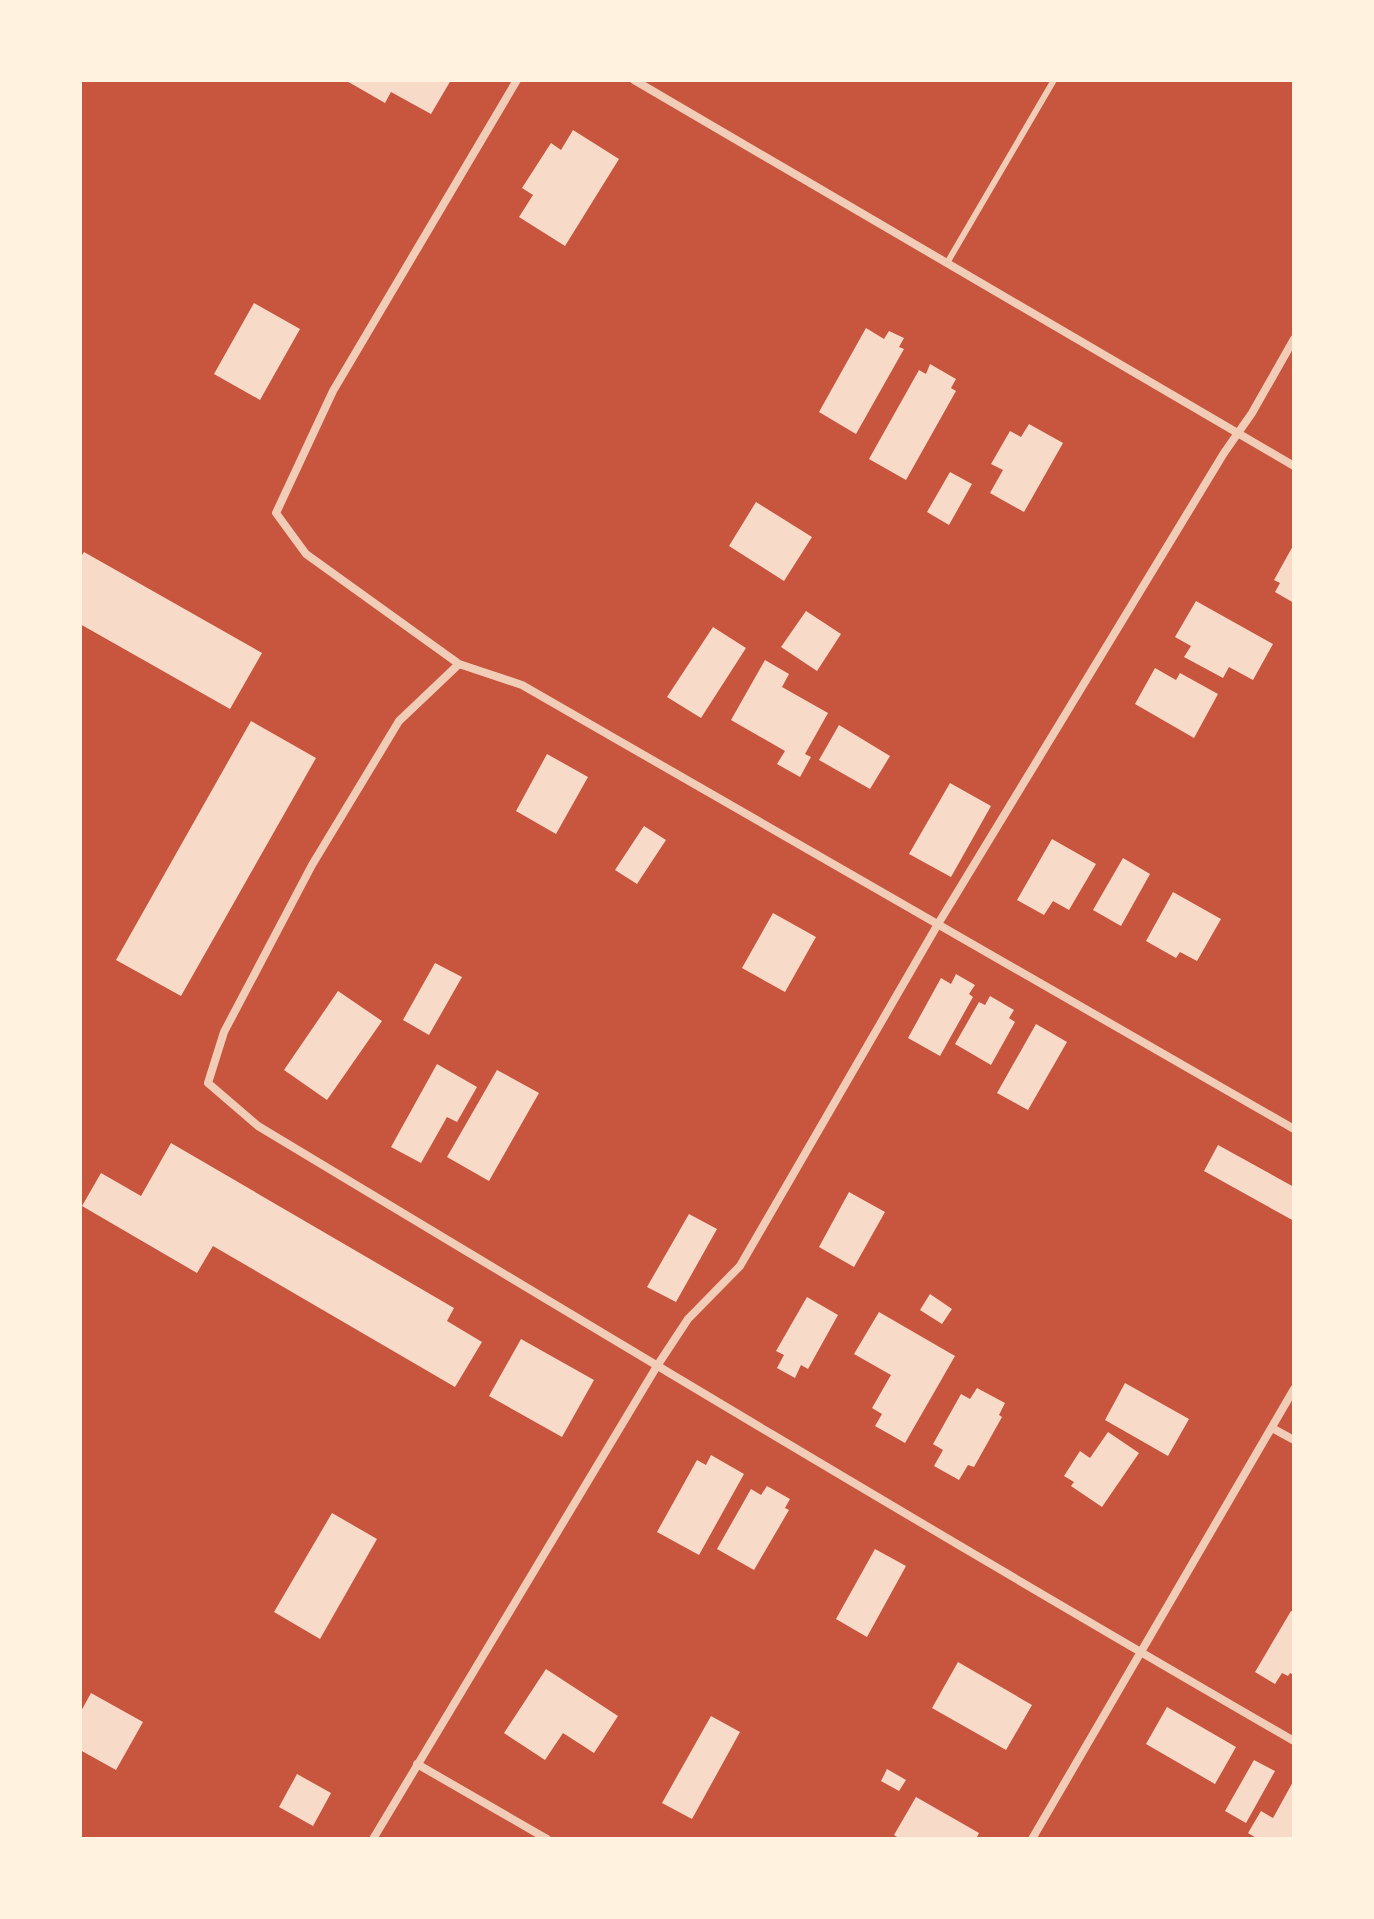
<svg xmlns="http://www.w3.org/2000/svg" width="1374" height="1919" font-family="'Fira Sans Condensed',sans-serif">
<style>
.building{fill:#f7dbc8}
.lines{fill:none;stroke-linecap:round;stroke-linejoin:round}
.service{stroke:#f1ccb7;stroke-width:6}
.minor{stroke:#f1ccb7;stroke-width:8}
</style>
<rect width="100%" height="100%" fill="#c8553d"/>
<path class="building" d="M345 80H451L431 114 391 92 385 103Z
M573 130 619 159 565 246 519 217 533 195 522 188 551 143 561 150Z
M254 303 300 329 260 400 214 374Z
M866 328 884 339 889 331 904 338 899 347 904 349 856 434 819 412Z
M930 364 956 379 951 388 956 391 906 480 869 459 919 370 926 374Z
M1029 424 1063 443 1024 512 990 493 1003 470 991 464 1010 431 1021 437Z
M950 472 972 484 949 525 927 512Z
M756 502 812 537 784 581 729 546Z
M1294 544V603L1275 592 1280 583 1274 580Z
M84 552 262 653 230 709 80 624V558Z
M1196 601 1273 644 1253 680 1229 667 1223 678 1184 657 1191 646 1175 637Z
M806 611 841 634 817 671 781 647Z
M713 627 746 648 701 718 667 697Z
M765 660 789 674 782 687 828 713 805 754 811 757 800 777 777 764 785 751 731 720Z
M1155 668 1176 680 1180 673 1218 694 1194 738 1135 704Z
M251 721 316 758 181 996 116 960Z
M839 725 890 756 870 789 819 760Z
M547 754 588 777 556 834 516 811Z
M950 783 991 806 951 877 909 854Z
M644 826 666 840 637 884 615 870Z
M1052 839 1096 864 1069 910 1053 901 1044 915 1017 900Z
M1123 858 1150 874 1121 926 1093 910Z
M1173 892 1221 919 1197 961 1180 952 1176 958 1146 941Z
M773 913 816 937 785 992 742 968Z
M435 963 462 977 429 1035 403 1020Z
M956 974 975 985 969 994 973 997 940 1056 908 1038 941 978 951 984Z
M338 991 382 1021 327 1100 284 1070Z
M990 996 1014 1010 1009 1018 1015 1022 991 1065 955 1044 979 1002 985 1005Z
M1036 1024 1067 1042 1028 1110 997 1093Z
M437 1064 477 1087 457 1122 447 1117 421 1163 391 1147Z
M497 1070 539 1093 489 1181 447 1157Z
M171 1143 454 1308 447 1321 482 1342 455 1387 213 1246 197 1273 82 1206 101 1173 141 1196Z
M1218 1145 1294 1187V1221L1204 1171Z
M849 1192 885 1212 854 1267 819 1247Z
M689 1214 717 1229 676 1302 647 1287Z
M930 1294 952 1309 942 1324 920 1310Z
M807 1297 838 1315 808 1369 801 1365 795 1378 777 1368 784 1355 776 1351Z
M879 1312 955 1356 905 1443 875 1426 882 1414 872 1408 891 1375 854 1354Z
M521 1339 594 1380 562 1437 489 1396Z
M1125 1383 1189 1419 1168 1456 1105 1420Z
M977 1388 1005 1403 999 1415 1002 1417 974 1467 968 1465 959 1480 934 1466 943 1450 933 1444 961 1394 970 1399Z
M1108 1432 1139 1453 1102 1507 1071 1486 1074 1482 1064 1476 1080 1451 1090 1458Z
M711 1455 744 1474 699 1555 657 1532 697 1460 706 1465Z
M767 1486 790 1499 785 1508 789 1510 754 1570 717 1549 751 1489 761 1495Z
M332 1513 377 1539 320 1639 274 1612Z
M875 1549 906 1566 867 1637 836 1619Z
M1291 1611 1294 1612V1675L1290 1673 1288 1676 1282 1673 1275 1684 1255 1672Z
M958 1662 1032 1705 1006 1750 932 1708Z
M546 1669 618 1716 594 1753 563 1733 545 1760 504 1733Z
M91 1693 143 1722 116 1770 80 1750V1713Z
M1167 1707 1236 1747 1215 1784 1146 1744Z
M711 1716 740 1732 692 1819 662 1803Z
M1254 1760 1275 1771 1246 1823 1225 1811Z
M887 1769 906 1780 899 1791 881 1781Z
M297 1774 331 1793 313 1826 279 1807Z
M1294 1780V1839H1258L1248 1833 1261 1811 1273 1818Z
M916 1797 979 1833 977 1837 981 1839H900L894 1835Z"/>
<g class="lines">
<path class="service" d="M947 263 1054 80"/>
<path class="minor" d="M517 80 333 391 276 513 306 554 459 664 522 685 1294 1129
M634 80 1294 466
M459 664 399 721 312 865 224 1032 208 1083 258 1126C602 1333 946 1540 1294 1741
M1272 1428 1294 1440
M417 1764 547 1839
M373 1839 657 1366 688 1319 740 1266 938 924 1224 453 1252 413 1294 339
M1032 1839 1294 1389"/>
</g>
<rect width="1374" height="1919" fill="none" stroke="#fff3e0" stroke-width="164"/>
</svg>
